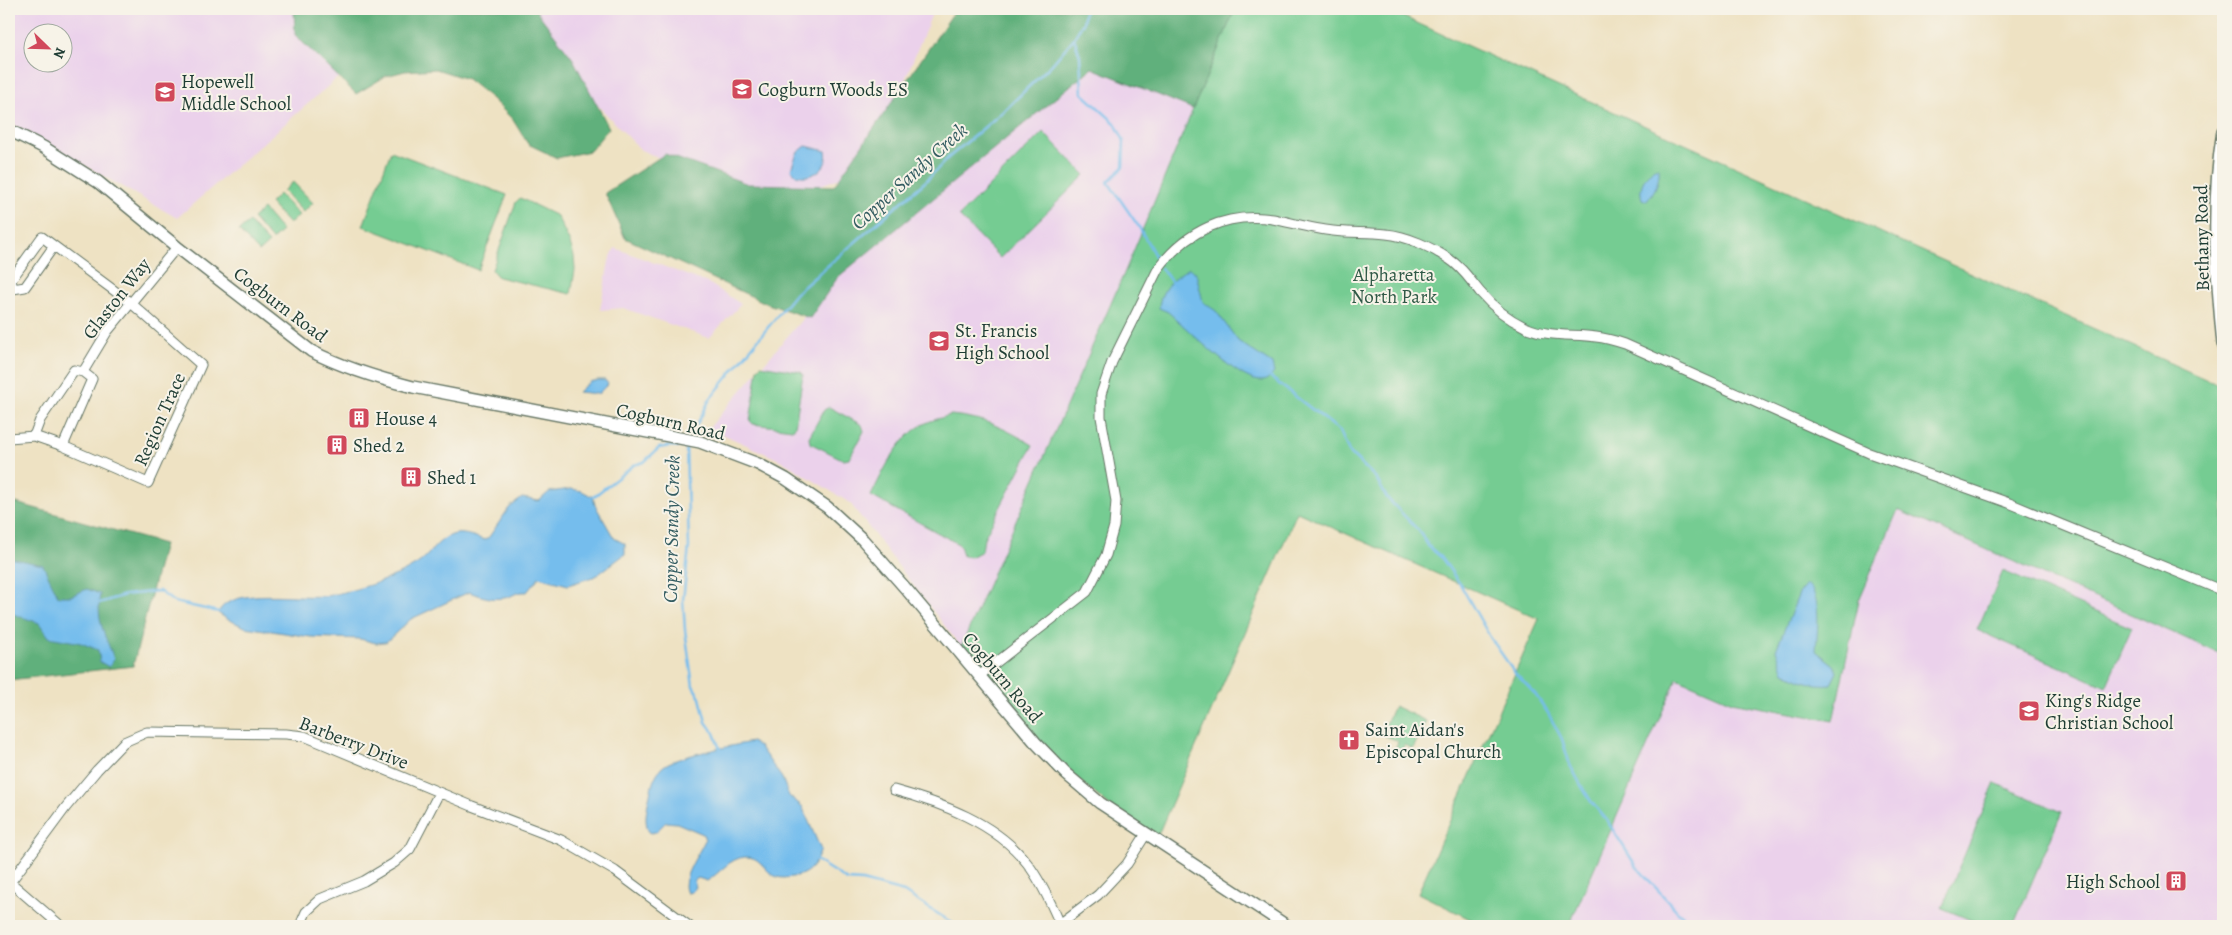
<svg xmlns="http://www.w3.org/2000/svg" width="2232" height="935" font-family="Alegreya,serif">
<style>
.built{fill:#ebd1eb;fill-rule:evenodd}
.green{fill:#75cc92;stroke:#4a8463}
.forest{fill:#60b07c;stroke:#407658}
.water{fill:#75bded;stroke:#4a7d90}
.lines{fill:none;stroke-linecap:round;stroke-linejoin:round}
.stream{stroke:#75bded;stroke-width:2.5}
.minor-casing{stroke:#677766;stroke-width:11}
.tertiary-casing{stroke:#677766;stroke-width:14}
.minor{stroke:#fff;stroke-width:9}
.tertiary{stroke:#fff;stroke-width:11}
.labels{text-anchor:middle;stroke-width:4;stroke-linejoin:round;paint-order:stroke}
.poi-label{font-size:19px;fill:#1f3d34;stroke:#f7f3e8;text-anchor:start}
.street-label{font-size:19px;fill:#1f3d34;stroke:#f7f3e8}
.park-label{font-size:19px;fill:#305a47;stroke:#f7f3e8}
.water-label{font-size:20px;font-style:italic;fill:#345d62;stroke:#f7f3e8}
</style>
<rect width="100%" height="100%" fill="#f7f3e8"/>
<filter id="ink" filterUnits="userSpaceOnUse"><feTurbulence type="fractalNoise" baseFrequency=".02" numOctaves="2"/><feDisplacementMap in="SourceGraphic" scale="10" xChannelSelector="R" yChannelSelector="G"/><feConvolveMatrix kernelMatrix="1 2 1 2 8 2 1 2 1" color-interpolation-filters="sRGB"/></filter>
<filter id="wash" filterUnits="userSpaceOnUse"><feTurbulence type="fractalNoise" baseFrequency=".0096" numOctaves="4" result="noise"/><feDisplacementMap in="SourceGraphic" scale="20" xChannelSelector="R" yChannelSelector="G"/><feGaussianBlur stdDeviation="1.12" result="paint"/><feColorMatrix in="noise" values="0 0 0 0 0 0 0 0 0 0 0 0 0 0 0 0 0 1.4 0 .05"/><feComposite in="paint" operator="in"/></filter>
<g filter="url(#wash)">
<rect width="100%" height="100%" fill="#eee2c3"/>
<path class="built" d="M9 9H329L358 60 177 218 9 122ZM32 32H62V62H32Z
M516 9H934L869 167 767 205 641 150 522 27Z
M1092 68 1193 109 1126 269 961 647 850 503 782 461 709 428 840 275Z
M615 248 710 284 741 304 709 338 623 308 600 310 609 261Z
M1898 509 2223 655V926H1569L1677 678 1732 702 1833 721 1859 600Z"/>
<path class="green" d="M1235 9H1386L2223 387V655L1898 510 1859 600 1833 721 1732 702 1677 678 1569 926H1484L1418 893 1539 619 1297 512 1154 844 1073 775 1002 704 961 647 1126 269Z
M1043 132 1085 175 1000 258 959 216Z
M391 151 507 195 478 270 363 226Z
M293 182 313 203 303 212 283 191Z
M279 194 299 215 289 224 270 203Z
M520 198 557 216 570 243 574 256 575 270 571 294 498 277 492 270 516 202Z
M263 209 282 231 272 240 253 218Z
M249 222 269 243 259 252 239 231Z
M761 365 801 372 803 374 795 427 792 429 753 424 750 421 758 368Z
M829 407 862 425 864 431 849 459 844 460 810 443 809 437 824 410Z
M951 415C985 418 1004 428 1033 445L984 538 982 551 971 557 963 556 960 545 871 496C884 470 896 441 922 425 930 420 942 418 951 415Z
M2003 571 2132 628 2106 687 1977 630Z
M1394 706 1426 721 1413 749 1404 745 1402 750 1396 747 1398 741 1381 734Z
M1995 783 2062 812 2013 926H1985L1942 908Z"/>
<path class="forest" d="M294 9H535L573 59 609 128 590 151 557 158 528 144 513 120 491 98 467 79 436 69 405 71 386 76 356 94 295 35Z
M956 9H1235L1193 109 1092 68 838 277 810 318 768 304 625 238 605 193 665 154 748 184 834 186Z
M9 501 164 544 133 666 9 680Z"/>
<path class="water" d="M806 146 826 151C830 168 812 180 796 175L791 169 797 153Z
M1654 168H1659C1660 181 1655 191 1647 201L1642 199C1638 186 1645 177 1654 168Z
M1189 268 1196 273 1203 302 1216 311 1238 341 1272 364 1274 373C1270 377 1267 381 1261 381 1239 382 1186 327 1168 312L1159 308C1160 289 1174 277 1189 268Z
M598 380H605L608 384 598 394 578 392 589 382Z
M571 489 582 491 593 497 595 505 614 538 625 544V554L596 576 568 585 539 577 527 592C515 591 513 597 504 598 491 600 480 596 469 592L411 619 386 642 376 643 360 639 311 637 245 627 227 619 218 613C231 584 304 601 331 595 360 589 392 580 417 564 430 556 436 540 452 535 462 531 475 537 485 540L489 537 509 508 522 498 539 501 549 492Z
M9 558 43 565 58 596H71L87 589 100 594C96 620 105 635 114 659L109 667 100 662 98 650 81 643 49 637 39 623 13 614 9 608Z
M1806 584C1823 593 1817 634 1816 651L1834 665 1837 672 1831 684C1812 686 1800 680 1784 672L1776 650 1800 591Z
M752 742 759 746 782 778 789 796 802 806 821 850C814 866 810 874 792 877 785 878 780 879 773 875 763 869 760 856 745 857 730 858 720 873 707 881L698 878 694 881 696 887 692 892 687 893C679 880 699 854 705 840L703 834 677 823 666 822 656 832 650 833C644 824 646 813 648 803 651 790 653 773 665 765 679 756 734 745 752 742Z"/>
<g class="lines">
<path class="stream" d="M1074 38 1080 56 1082 93 1115 123 1124 141 1123 167 1108 182 1139 227 1159 263
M1161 268 1173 284
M1269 376 1340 431 1349 452 1376 478 1387 498 1420 532 1429 547 1441 557 1460 584 1490 637 1515 673 1535 694 1548 713 1562 739 1570 765 1581 785 1592 803 1606 819 1636 866 1679 913 1698 926
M691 436 710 399 795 294 926 181 948 158 1006 109 1053 63 1074 38 1083 23 1085 9
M688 444 686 447 689 547 683 600 685 630 693 686 700 698 706 722 714 733 721 752
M593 497 634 465 644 462 659 448 670 446 686 447
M99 603 125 595 159 591 174 602 219 612
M814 859 847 880 862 881 904 892 957 926"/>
</g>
</g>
<g filter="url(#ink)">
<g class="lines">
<g class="minor-casing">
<path id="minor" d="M83 372 107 332 177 247
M34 436 40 420 74 370 83 372 92 379 63 446
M9 438 34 436 63 446 148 483 201 365 131 303 42 237 11 280 13 289 25 287 54 246
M979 676 1087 592 1106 555 1114 526 1116 501 1101 417V394L1112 362 1158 269C1186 231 1226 212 1273 219 1293 223 1313 229 1333 231 1350 233 1368 232 1386 234 1407 236 1431 247 1449 259 1462 267 1470 280 1480 292 1492 306 1508 319 1525 327 1548 337 1571 334 1596 337 1606 338 1616 341 1625 344L1869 453 2009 503 2223 591
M894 790C941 803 996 823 1027 863 1041 881 1051 903 1060 924
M10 882 61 926
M9 884 66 807 97 770 124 742 147 732 286 734 304 736 321 743 472 806 561 840 615 871 689 926
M300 926 306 912 320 899 364 881 394 863 410 849 439 793
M1057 926 1098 895 1127 864 1146 834"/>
</g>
<g class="tertiary-casing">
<path id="tertiary" d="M9 130 43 147 98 182 177 247 311 351C344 368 377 378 413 387L700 442 758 464 786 479 827 507 863 540 907 590 1035 742 1066 774 1100 803 1287 926
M2223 131C2211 202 2216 273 2223 344"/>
</g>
<use href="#minor" class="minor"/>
<use href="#tertiary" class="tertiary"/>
</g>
</g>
<defs>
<g id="school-square" transform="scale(1.125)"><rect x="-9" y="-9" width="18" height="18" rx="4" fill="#d1495b" stroke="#f7f3e8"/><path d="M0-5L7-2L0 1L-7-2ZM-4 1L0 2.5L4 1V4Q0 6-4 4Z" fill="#fff"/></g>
<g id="building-square" transform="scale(1.125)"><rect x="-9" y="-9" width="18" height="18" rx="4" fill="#d1495b" stroke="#f7f3e8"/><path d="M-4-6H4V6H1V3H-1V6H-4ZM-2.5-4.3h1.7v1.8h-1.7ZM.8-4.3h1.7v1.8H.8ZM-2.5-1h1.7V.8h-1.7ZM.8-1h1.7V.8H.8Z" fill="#fff"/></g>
<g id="church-square" transform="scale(1.125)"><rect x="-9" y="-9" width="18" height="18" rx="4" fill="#d1495b" stroke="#f7f3e8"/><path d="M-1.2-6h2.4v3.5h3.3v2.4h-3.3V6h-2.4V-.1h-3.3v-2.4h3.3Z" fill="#fff"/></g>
</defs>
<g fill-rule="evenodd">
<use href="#school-square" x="742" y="89"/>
<use href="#school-square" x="165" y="92"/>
<use href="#school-square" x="939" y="341"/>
<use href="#building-square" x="359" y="418"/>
<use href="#building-square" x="337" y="445"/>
<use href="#building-square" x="411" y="477"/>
<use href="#school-square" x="2029" y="711"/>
<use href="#church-square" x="1349" y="740"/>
<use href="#building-square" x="2176" y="881"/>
</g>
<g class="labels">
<g class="poi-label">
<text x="181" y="88">Hopewell<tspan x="181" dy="22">Middle School</tspan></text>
<text x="758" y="96">Cogburn Woods ES</text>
<text x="955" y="337">St. Francis<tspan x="955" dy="22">High School</tspan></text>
<text x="375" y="425">House 4</text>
<text x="353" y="452">Shed 2</text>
<text x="427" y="484">Shed 1</text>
<text x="2045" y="707">King's Ridge<tspan x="2045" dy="22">Christian School</tspan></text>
<text x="1365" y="736">Saint Aidan's<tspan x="1365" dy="22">Episcopal Church</tspan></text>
<text x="2160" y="888" text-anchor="end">High School</text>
</g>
<g class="street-label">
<text transform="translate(2201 238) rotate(-91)" y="7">Bethany Road</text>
<text transform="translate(116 298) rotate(-52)" y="7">Glaston Way</text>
<text transform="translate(281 304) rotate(37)" y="7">Cogburn Road</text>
<text transform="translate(159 419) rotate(-66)" y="7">Region Trace</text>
<text transform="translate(671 421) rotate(13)" y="7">Cogburn Road</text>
<text transform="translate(1003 677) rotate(50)" y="7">Cogburn Road</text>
<text transform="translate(354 742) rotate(21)" y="7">Barberry Drive</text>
</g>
<g class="park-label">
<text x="1394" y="281">Alpharetta<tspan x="1394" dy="22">North Park</tspan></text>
</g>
<g class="water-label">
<text transform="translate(909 176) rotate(-42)" y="7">Copper Sandy Creek</text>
<text transform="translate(671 529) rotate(-89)" y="7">Copper Sandy Creek</text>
</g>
</g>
<rect width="2232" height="935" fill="none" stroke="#f7f3e8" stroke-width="30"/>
<g transform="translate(48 48) rotate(113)"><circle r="24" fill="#f7f3e8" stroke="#a1aaa0"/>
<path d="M0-4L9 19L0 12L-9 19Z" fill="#d1495b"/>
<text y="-8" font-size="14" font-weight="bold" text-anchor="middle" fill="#1f3d34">N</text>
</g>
</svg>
